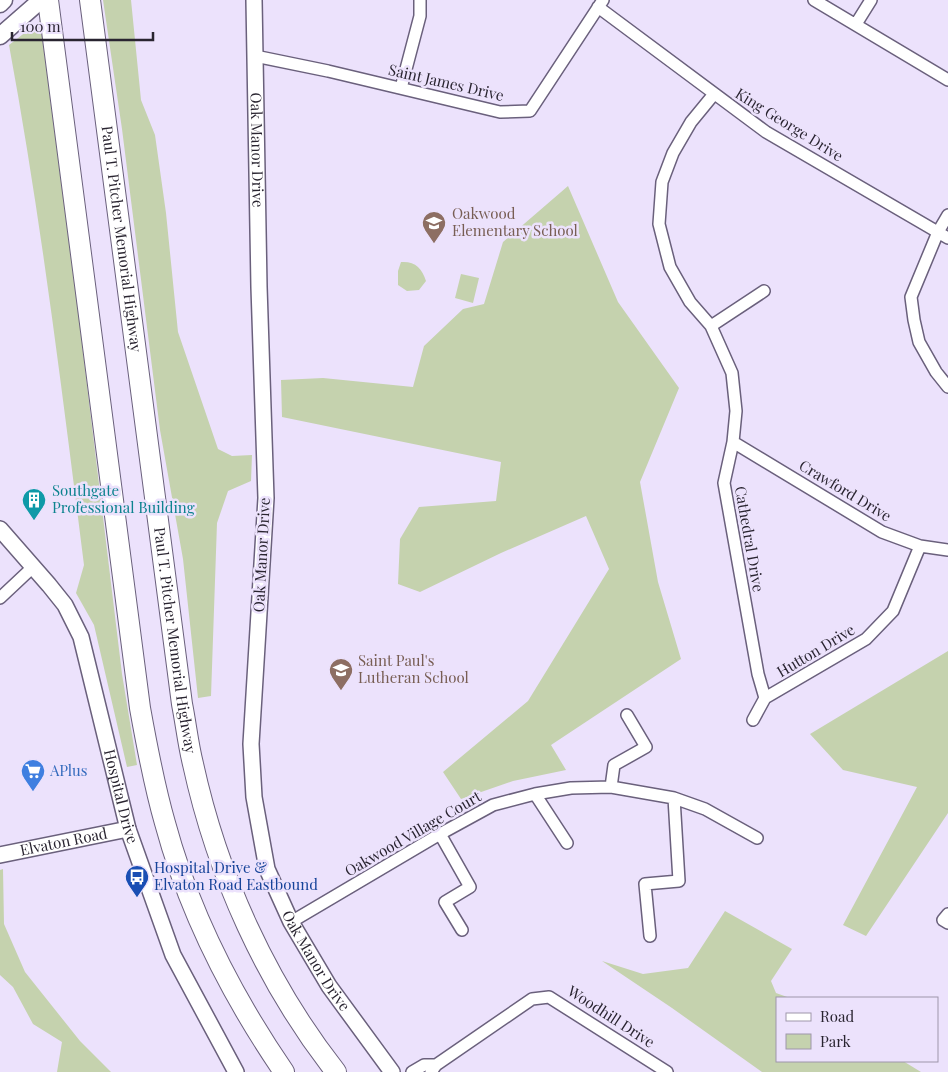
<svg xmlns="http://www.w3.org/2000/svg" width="948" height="1072" font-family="'Playfair Display',serif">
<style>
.green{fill:#c5d2ae}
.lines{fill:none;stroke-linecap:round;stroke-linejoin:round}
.street-casing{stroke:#6a607c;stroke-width:14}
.secondary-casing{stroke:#6a607c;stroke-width:18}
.primary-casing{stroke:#6a607c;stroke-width:19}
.highway-casing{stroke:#6a607c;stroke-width:22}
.street{stroke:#fff;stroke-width:11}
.secondary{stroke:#fff;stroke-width:15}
.primary{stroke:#fff;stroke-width:16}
.highway{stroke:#fff;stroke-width:20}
.labels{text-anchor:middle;stroke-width:5;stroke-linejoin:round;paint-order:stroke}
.street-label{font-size:15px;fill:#292430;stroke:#ece2fc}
.education-label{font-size:15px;fill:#785e54;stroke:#ece2fc;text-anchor:start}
.culture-label{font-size:15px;fill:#0d838f;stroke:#ece2fc;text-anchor:start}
.shop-label{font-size:15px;fill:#366cbe;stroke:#ece2fc;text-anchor:start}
.transit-label{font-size:15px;fill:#164399;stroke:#ece2fc;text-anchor:start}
</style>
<rect width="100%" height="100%" fill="#ece2fc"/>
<path class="green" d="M103 0H131L141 100 155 135 166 213 178 332 218 449 232 456 252 455 251 481 228 491 217 523 211 696 198 698 183 559 160 430 122 129Z
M40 21 80 327 122 674 137 765 127 767 94 625 76 593 84 565C62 391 41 218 9 45Z
M568 186 618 302 679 388 640 482 658 582 681 659 551 745 566 770 513 781 461 799 443 772 528 701 609 569 586 516 501 553 420 592 398 584 400 539 419 507 496 501 501 462 282 417 281 380 323 378 413 387 424 346 463 309 484 304 503 242Z
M401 262C415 261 422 268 426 281L419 290 407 291 398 285V271Z
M461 274 479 278 473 303 455 298Z
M948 651V813L866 936 843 925 917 787 843 770 810 734Z
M3 869 4 924 25 972 80 1041 111 1072H57L62 1042 33 1024 13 987 0 975V870Z
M725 911 792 949 771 981 776 993 790 998H777V1061H903L921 1072H762L672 1008 602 961 643 974 688 968Z"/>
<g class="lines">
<g class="street-casing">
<path id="street" d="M814 0 948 80
M598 7 766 132 948 238
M856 24 871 0
M255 56 328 71 500 112 530 111 603 0
M401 88 420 16V0
M714 94 691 122 673 153 662 182 659 224 670 267 690 302 711 326 732 373 736 411 733 442 724 483 758 674 765 698 753 720
M948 215 938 232 911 297 914 320 919 342 936 372 948 387
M711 326 764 291
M733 442 882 532 920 546 948 550
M0 598 33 567
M765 698 866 639 893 611 920 546
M611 787 614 765 646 747 627 715
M535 794 567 843
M440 834 470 887 445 902 462 930
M948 914 943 920 948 923
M291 922 440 834 493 805 535 794 571 788 611 787 674 798 705 809 757 838
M650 936 645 884 679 881 674 798
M412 1072 424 1065H436
M431 1072 436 1065 532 999 549 997 667 1072"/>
</g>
<g class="secondary-casing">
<g id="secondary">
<path id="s1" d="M254 0 259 287 266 498 251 744 254 797 267 869 291 922 329 986 392 1072"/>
<path id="s2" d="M0 529 49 585 65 605 81 637 128 829 173 955 236 1072"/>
<path id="s3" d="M0 855 128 829"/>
</g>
</g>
<g class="primary-casing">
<path id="primary" d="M0 4 4 0
M0 36 41 0"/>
</g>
<g class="highway-casing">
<g id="highway">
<path d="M48 0 140 708C147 747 154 785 165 823 189 912 232 996 284 1072"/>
<path id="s4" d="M90 0 182 704C186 724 188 744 193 764 217 874 266 983 336 1072"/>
</g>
</g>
<use href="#street" class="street"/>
<use href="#secondary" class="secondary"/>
<use href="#primary" class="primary"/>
<use href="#highway" class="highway"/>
</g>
<defs>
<g id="school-pin" transform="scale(1.25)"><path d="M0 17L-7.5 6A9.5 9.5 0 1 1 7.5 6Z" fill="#8d6e63" stroke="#ece2fc"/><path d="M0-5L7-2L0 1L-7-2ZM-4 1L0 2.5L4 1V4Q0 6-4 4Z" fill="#fff"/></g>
<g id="building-pin" transform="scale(1.25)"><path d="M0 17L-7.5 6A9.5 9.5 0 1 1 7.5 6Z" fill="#0f9aa8" stroke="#ece2fc"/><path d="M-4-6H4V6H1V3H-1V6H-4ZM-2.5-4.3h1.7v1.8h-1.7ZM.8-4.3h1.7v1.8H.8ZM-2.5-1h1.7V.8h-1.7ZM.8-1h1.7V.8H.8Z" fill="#fff"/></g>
<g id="supermarket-pin" transform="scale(1.25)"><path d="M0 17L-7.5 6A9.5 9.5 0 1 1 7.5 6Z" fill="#3f7fe0" stroke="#ece2fc"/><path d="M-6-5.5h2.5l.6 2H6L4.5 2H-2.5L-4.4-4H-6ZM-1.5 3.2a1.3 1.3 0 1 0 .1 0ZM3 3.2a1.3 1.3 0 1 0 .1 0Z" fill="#fff"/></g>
<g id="bus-pin" transform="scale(1.25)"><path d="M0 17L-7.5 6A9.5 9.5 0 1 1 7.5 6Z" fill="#1a4fb4" stroke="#ece2fc"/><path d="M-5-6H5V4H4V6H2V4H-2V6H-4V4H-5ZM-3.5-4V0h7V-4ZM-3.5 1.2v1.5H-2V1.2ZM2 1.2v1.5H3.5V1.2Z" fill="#fff"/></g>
</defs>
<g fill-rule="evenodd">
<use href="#school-pin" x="434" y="223"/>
<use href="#building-pin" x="34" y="500"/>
<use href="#school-pin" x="341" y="670"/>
<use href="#supermarket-pin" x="33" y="771"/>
<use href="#bus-pin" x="137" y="877"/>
</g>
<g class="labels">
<g class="street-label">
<text transform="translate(446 83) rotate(13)" y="5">Saint James Drive</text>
<text transform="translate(789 125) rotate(32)" y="5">King George Drive</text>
<text dy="5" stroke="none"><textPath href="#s1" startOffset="150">Oak Manor Drive</textPath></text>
<text dy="5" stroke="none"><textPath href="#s4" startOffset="241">Paul T. Pitcher Memorial Highway</textPath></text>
<text transform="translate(845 491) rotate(31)" y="5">Crawford Drive</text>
<text transform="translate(749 539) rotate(80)" y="5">Cathedral Drive</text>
<text transform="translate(262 555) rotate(-87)" y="5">Oak Manor Drive</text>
<text dy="5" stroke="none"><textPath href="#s4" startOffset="646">Paul T. Pitcher Memorial Highway</textPath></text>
<text transform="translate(816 651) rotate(-31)" y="5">Hutton Drive</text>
<text dy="5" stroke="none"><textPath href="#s2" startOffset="300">Hospital Drive</textPath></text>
<text transform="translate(413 834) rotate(-30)" y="5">Oakwood Village Court</text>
<text dy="5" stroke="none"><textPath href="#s3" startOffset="65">Elvaton Road</textPath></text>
<text dy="5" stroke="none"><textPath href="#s1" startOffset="975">Oak Manor Drive</textPath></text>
<text transform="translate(611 1017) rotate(33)" y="5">Woodhill Drive</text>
</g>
<g class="education-label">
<text x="452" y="219">Oakwood<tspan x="452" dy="17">Elementary School</tspan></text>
<text x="358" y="666">Saint Paul's<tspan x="358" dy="17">Lutheran School</tspan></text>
</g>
<g class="culture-label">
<text x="52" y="496">Southgate<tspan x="52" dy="17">Professional Building</tspan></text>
</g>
<g class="shop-label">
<text x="50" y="776">APlus</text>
</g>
<g class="transit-label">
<text x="154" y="873">Hospital Drive &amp;<tspan x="154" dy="17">Elvaton Road Eastbound</tspan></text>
</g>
</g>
<rect x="776" y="997" width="162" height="65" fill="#ece2fc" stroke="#9e96aa"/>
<rect x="786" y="1013" width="25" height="8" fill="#ffffff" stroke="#9e96aa"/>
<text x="820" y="1022" font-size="15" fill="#292430">Road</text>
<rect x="786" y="1034" width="25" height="15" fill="#c5d2ae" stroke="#9e96aa"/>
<text x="820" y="1047" font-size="15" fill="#292430">Park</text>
<path d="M12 32v8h141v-8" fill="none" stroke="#292430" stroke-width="2.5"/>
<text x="20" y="32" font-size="15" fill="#292430" stroke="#ece2fc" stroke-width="4" paint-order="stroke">100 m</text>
</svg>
